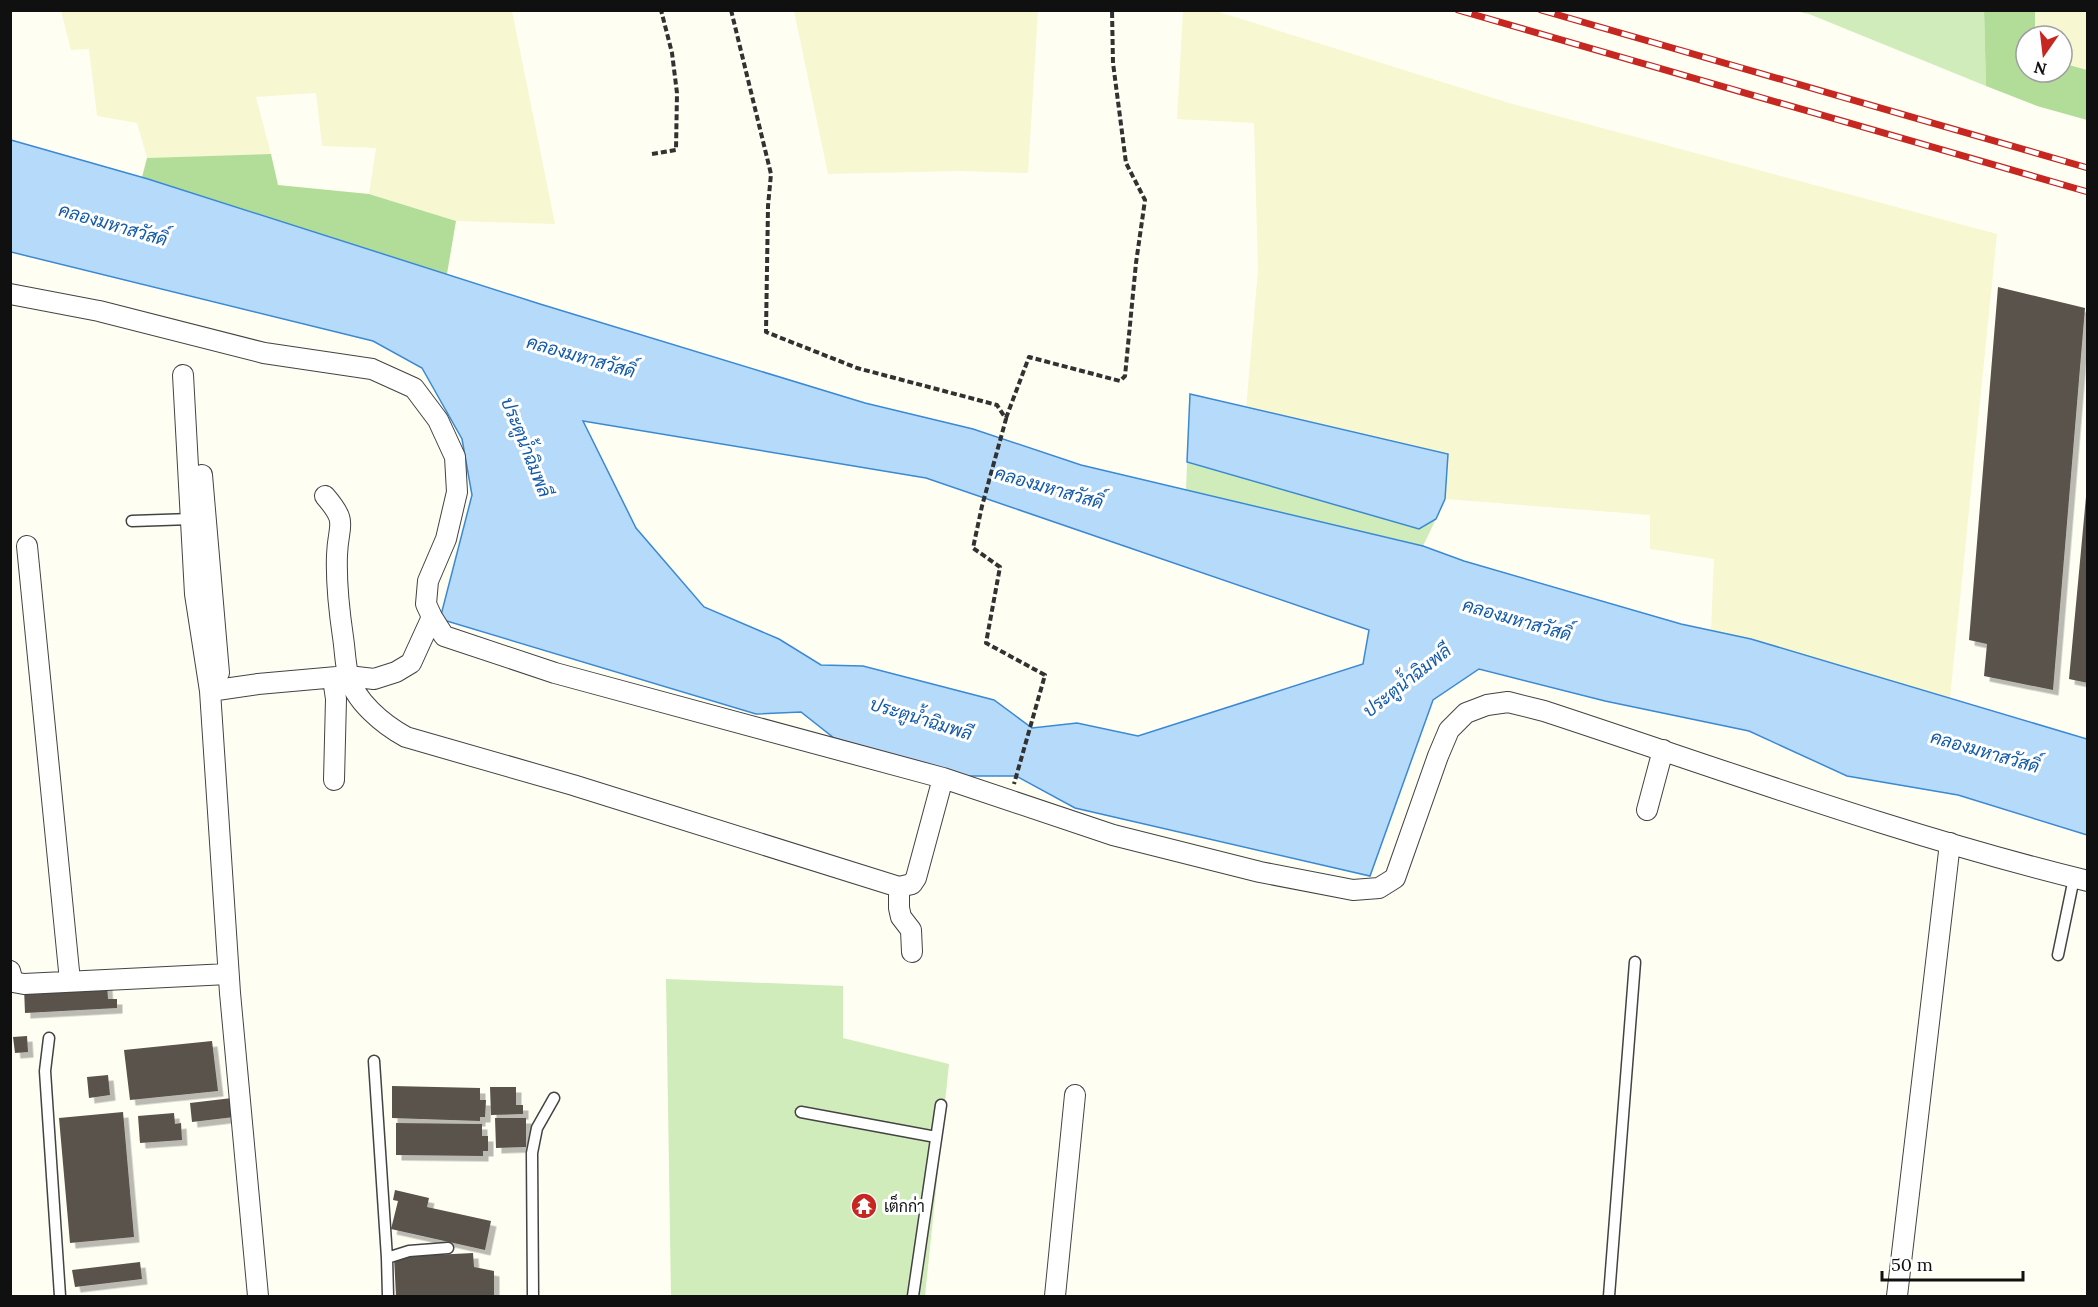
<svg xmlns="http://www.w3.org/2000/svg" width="2098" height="1307" font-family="Lora,Sarabun,serif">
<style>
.farmland{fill:#f7f7d2}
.green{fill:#d0ecba}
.forest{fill:#b2dd99}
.water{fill:#b6daf9;stroke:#3a89d3;stroke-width:1.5;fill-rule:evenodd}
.building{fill:#5a524c;filter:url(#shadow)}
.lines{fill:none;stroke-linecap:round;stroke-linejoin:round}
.lane-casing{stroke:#434343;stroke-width:13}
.street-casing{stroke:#434343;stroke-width:22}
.path{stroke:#323232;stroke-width:4;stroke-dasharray:6 3;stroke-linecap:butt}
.lane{stroke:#fff;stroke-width:10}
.street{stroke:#fff;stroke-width:20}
.rail-casing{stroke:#c72721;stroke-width:7}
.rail{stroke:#fff;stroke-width:4.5;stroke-dasharray:14;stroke-linecap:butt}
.labels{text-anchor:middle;stroke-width:6;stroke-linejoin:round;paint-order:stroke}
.poi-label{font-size:16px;fill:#101010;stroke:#fff;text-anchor:start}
.water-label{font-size:18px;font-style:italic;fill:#135ba9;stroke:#fff}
</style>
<defs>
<filter id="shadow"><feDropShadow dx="5.5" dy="5.5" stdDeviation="0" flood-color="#0004"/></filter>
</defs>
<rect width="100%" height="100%" fill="#fffef3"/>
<path class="farmland" d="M61 11H512L555 224 456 221 369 194 376 148 322 146 316 93 256 97 271 154 147 158 137 123 97 116 89 49 71 50Z
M794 11H1038L1028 173 958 171 828 174Z
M1183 11H1216L1509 103 1997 234 1950 698 1751 639 1711 630 1714 559 1650 549V515L1445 499 1448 454 1246 409 1258 270 1254 123 1177 119Z
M2035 11H2087V70L2062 63V36H2035Z"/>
<path class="green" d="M1795 11H1984L1986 86 1809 14Z
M1187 462 1418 529 1436 519 1423 546 1186 490Z
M666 979 843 986V1038L949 1064 925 1296H671Z"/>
<path class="forest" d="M1984 11H2035V36H2026V72H2062V63L2087 70V120L2037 106 1986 86Z
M271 154 278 185 369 194 456 221 447 274 142 177 147 158Z"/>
<path class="water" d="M11 140 148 179 540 304 865 403 973 429 1081 465 1423 546 1464 561 1681 624 1751 639 2087 739V835L1958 795 1847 776 1749 731 1605 701 1479 669 1433 700 1370 876 1075 808 1016 776H966L834 738 801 712 756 714 440 619 472 495 462 439 422 368 373 341 11 252ZM583 421 926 478 1369 630 1363 664 1138 736 1077 723 1032 728 994 700 863 666 821 665 779 639 704 607 636 528Z
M1190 394 1448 454 1445 499 1436 519 1419 529 1187 462Z"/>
<path class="building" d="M1998 287 2085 308 2053 690 1984 676 1987 644 1969 640Z
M2086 497H2088V683L2069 679Z
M107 984 108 999H117V1008L25 1013 24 988Z
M27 1036 28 1052 15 1053 13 1037Z
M212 1041 218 1091 130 1100 124 1050Z
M108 1075 110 1095 89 1098 87 1077Z
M392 1086 480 1088V1100H486L485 1117H480V1121L392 1118Z
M490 1087H516V1105H523V1114L491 1115Z
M232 1098 234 1117 192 1122 190 1103Z
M123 1112 134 1237 70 1243 59 1118Z
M174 1113 175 1124 181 1123 182 1140 140 1143 138 1116Z
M495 1118H526V1147L496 1148Z
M396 1123 482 1124V1136H488V1151H483V1156L396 1155Z
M395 1190 429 1198 427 1207 491 1221 485 1250 391 1229 398 1201 393 1200Z
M473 1253 474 1267 494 1271V1296H396L394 1257Z
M140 1262 142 1279 75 1287 72 1270Z"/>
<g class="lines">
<g class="lane-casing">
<path id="lane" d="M132 521 191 519
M2058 955 2074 878
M49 1038 45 1071 60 1296
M374 1061 387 1258
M801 1112 936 1137
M388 1296 387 1258 409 1251 448 1248
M533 1296 532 1153 537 1128 554 1098
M913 1296 941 1105
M1609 1296 1635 962"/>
</g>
<g class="street-casing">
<path id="street" d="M10 294 99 311 264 353 372 369 414 388 438 420 455 457 457 492 446 539 428 581 426 604 432 617 444 636 555 673 943 778 1113 835 1260 872 1353 890 1379 888 1395 878 1438 756 1449 730 1466 713 1487 705 1508 702 1544 711C1724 770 1903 836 2088 881
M183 375 195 594 210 691 230 993 258 1296
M202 475 219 673
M325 496C349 524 338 523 337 555 336 582 339 610 343 637 345 650 345 662 348 674 354 701 384 725 406 737L573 785 899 887 912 884 916 878 943 778
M27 546 70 981
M333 678 336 699 334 780
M210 691 258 684 348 676 374 679 396 672 411 663 432 617
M1647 810 1663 750
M899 887V908L901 917 911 930 912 952
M10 971 13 982 24 984 228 974
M1055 1296 1075 1095
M1897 1296 1950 843"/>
</g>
<path class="path" d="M731 10 771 174 768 206 766 332 857 368 997 405 1006 419 982 506 973 548 1000 567 986 643 1045 675 1014 784
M652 154 676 150 677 93 672 53 661 10
M1006 418 1029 357 1120 381 1125 376 1136 263 1145 200 1126 163 1113 63 1112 10"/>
<use href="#lane" class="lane"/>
<use href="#street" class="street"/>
<g class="rail-casing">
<path id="rail" d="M1458 10 2088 192
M1541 10 2088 168"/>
</g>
<use href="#rail" class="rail"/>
</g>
<defs>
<g id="temple-disc" transform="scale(1.35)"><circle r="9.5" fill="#c72721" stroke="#fff"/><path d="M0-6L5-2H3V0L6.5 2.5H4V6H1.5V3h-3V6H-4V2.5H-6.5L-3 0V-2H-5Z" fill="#fff"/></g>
</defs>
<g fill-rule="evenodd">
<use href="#temple-disc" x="864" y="1206"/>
</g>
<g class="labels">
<g class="poi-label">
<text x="884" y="1212">เต็กก่า</text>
</g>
<g class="water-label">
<text transform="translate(113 225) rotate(16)" y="6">คลองมหาสวัสดิ์</text>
<text transform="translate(581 357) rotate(16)" y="6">คลองมหาสวัสดิ์</text>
<text transform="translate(526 447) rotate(68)" y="6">ประตูน้ำฉิมพลี</text>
<text transform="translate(1049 488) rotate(16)" y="6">คลองมหาสวัสดิ์</text>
<text transform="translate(1517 620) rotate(16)" y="6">คลองมหาสวัสดิ์</text>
<text transform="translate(1407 681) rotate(-38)" y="6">ประตูน้ำฉิมพลี</text>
<text transform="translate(921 719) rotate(17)" y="6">ประตูน้ำฉิมพลี</text>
<text transform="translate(1985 752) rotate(16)" y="6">คลองมหาสวัสดิ์</text>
</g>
</g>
<rect width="2098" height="1307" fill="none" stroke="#101010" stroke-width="24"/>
<g transform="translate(2044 54) rotate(194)"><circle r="28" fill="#ffffff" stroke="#9f9f9f" stroke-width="1.5"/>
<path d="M0-4.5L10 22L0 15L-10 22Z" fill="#c72721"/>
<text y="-9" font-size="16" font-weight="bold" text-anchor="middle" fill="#101010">N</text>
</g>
<path d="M1882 1271v9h141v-9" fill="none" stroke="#101010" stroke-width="3"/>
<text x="1891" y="1271" font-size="18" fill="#101010" stroke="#ffffff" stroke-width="4.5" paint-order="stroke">50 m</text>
</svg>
